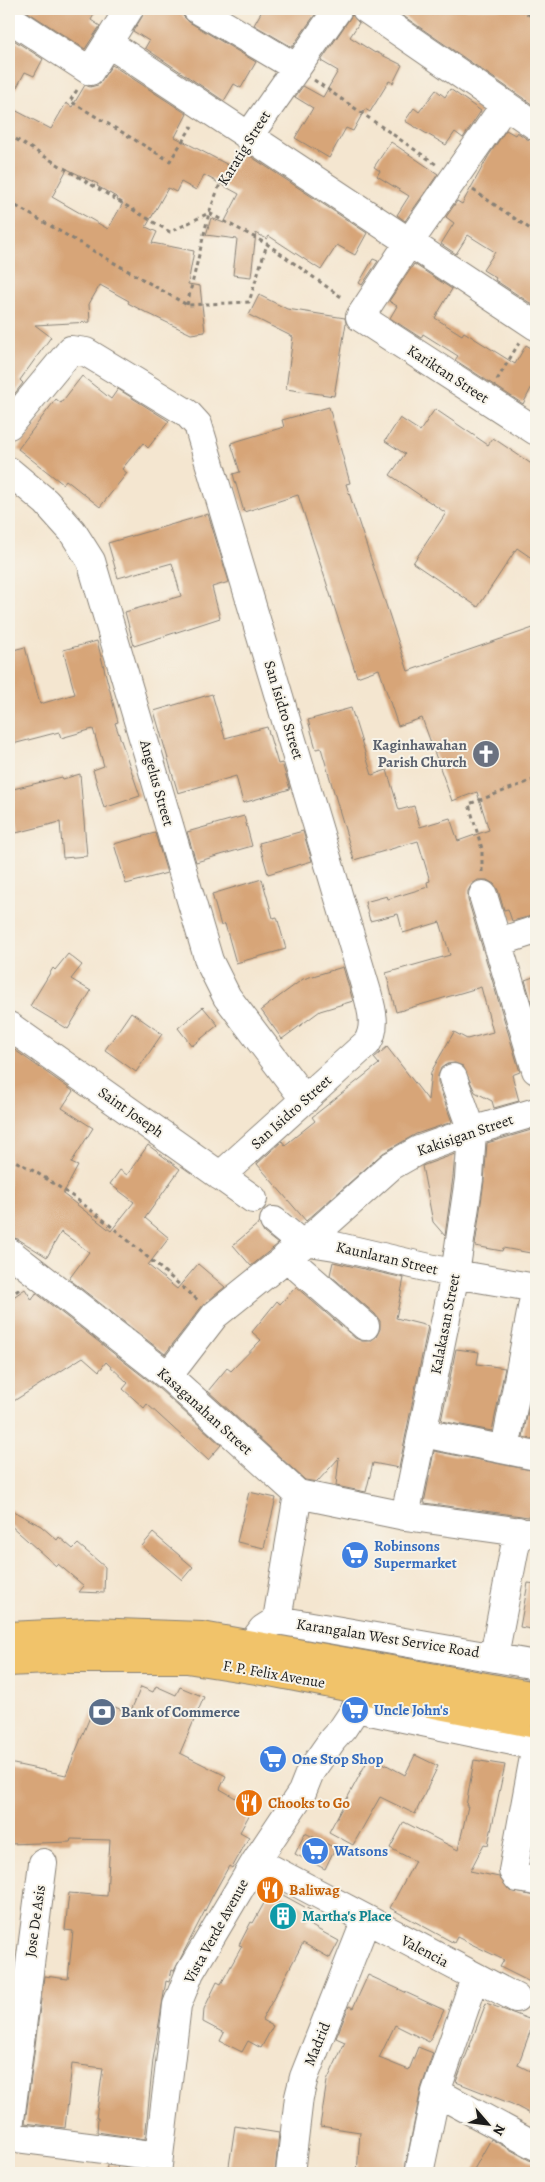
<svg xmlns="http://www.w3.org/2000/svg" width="545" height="2182" font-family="Alegreya,serif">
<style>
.building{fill:#d7a578;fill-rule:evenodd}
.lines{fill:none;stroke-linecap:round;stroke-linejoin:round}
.minor-casing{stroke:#888176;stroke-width:30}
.major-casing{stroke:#888176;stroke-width:30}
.path{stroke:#888176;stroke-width:3;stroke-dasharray:4 4;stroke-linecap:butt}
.minor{stroke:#fff;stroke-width:28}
.major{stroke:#f1c36a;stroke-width:28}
.path-bridge{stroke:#888176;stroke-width:3;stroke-dasharray:4 4;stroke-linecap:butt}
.labels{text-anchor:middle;stroke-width:4;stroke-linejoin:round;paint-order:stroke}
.street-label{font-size:15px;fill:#1c1c1c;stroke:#f7f3e8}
.worship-label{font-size:15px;font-weight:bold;fill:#5b616d;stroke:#f7f3e8;text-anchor:end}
.shop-label{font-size:15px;font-weight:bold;fill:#366cbe;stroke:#f7f3e8;text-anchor:start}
.service-label{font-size:15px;font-weight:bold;fill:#4e5e75;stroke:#f7f3e8;text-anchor:start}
.food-label{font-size:15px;font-weight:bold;fill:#c56008;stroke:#f7f3e8;text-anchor:start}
.culture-label{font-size:15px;font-weight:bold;fill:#0d838f;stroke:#f7f3e8;text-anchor:start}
</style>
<rect width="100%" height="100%" fill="#f7f3e8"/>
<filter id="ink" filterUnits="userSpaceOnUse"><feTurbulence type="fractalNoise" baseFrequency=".02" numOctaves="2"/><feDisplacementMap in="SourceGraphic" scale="10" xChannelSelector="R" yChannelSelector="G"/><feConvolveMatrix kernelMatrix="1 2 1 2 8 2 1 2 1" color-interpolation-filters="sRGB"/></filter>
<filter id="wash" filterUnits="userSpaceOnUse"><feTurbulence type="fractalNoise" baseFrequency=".0096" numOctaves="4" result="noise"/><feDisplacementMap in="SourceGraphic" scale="20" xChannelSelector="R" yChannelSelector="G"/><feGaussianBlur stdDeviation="1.12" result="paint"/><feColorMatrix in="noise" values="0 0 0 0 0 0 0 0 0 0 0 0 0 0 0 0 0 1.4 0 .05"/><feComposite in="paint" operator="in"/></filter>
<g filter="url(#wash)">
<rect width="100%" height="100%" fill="#f4e6d0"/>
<g id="blocks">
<path class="building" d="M23 9H97L91 20 100 26 85 49Z
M144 9H181L183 16 189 22 256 62 241 88 234 84 224 101 145 48 149 41 133 31 142 17Z
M263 9H319L292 47 254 25Z
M401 9H536V107L399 13Z
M352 15 359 23 350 37 375 53 376 52 402 65 393 83 389 81 370 112 365 109 353 131 346 128 329 158 295 138 313 108 295 97 303 86 323 97 338 71 321 61Z
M9 37 43 59 34 76 25 72 9 102Z
M112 65 187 114 175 137 234 168 244 152 367 233 355 255 337 245 321 270 269 236 267 239 256 233 251 277 233 275 237 239 206 235 211 218 224 223 239 194 204 175 196 190 181 182 176 192 168 188 146 227 157 232 152 243 194 251 188 284 200 286 205 332 191 334 145 312 128 303 129 301 100 285 89 304 90 322 35 325 51 337 20 380 23 383 9 401V107L51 129 66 103 72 107 85 85 90 87 98 85ZM67 169 98 184 97 186 118 198 117 200 123 203 108 229 52 197Z
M450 89 481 111 463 138 455 132 446 145 405 121 414 108 419 112 436 90 445 97Z
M506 130 515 135 517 132 527 139 536 141V307L495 280 496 278 483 270 495 252 468 235 456 254 441 244 454 223 446 217 457 201 462 204 489 155Z
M391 142 438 174 405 221 397 215 409 196 377 176 380 171 374 167Z
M373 259 378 261 362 285 359 283Z
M414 264 452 289 435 318 462 335 464 332 515 364 526 345 536 351V379L523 404 455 360 458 356 423 334 421 338 390 318 397 306 389 301Z
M259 295 287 309 345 318 346 323 334 396 286 389 293 337 249 315Z
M82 376 111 399 118 389 169 421 148 448 143 443 122 469 127 473 100 507 66 480 63 484 18 449 56 399 61 403Z
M329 407 350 483 346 484 408 671 536 627V915L512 921 508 909 504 910 498 890 494 884 487 880H478L472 884 468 891V900L520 1072 512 1075 519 1101 494 1108 492 1101 475 1092 463 1066 455 1063 447 1064 441 1068 438 1076V1083L452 1122 416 1134 383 1153 306 1221 257 1164 282 1141 285 1145 315 1121 312 1117 379 1064 374 1058 387 1047 428 1100 431 1072 454 1032 467 1039 493 1032 481 987 396 1012 386 973 450 955 440 922 403 933 398 914 370 921 365 902 387 896 388 899 428 887 427 882 430 881 418 841 354 860 321 748 316 749 308 720 351 708 372 775 387 770 399 810 414 806 420 827 450 818 458 841 489 830 477 792 452 801 422 718 398 726 379 669 357 677 298 495 244 512 233 474 240 472 231 443 284 427 282 420Z
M435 409 488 445 493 438 536 467V561L517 548 478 607 413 563 446 513 390 475 405 454 385 441 400 418 420 431Z
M208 514 229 582 212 587 220 618 134 646 125 612 181 596 172 563 118 578 108 543Z
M97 641 118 722 115 723 140 796 104 808 93 770 104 766 93 729 61 738 59 732 9 745V651L25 647 40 704 75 694 63 650Z
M212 694 225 738 267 727 278 764 282 763 290 789 243 803 236 776 178 793 154 711Z
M80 774 87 856 63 858 60 822 16 833 9 803V790L62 777 63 779Z
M244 816 252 846 196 862 187 832Z
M303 831 312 861 268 874 259 843Z
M155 833 167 873 126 884 114 844Z
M262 879 273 918 277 917 286 949 236 963 225 924 221 926 212 894Z
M68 954 82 965 71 979 91 991 68 1029 30 1006 53 968 55 970Z
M343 967 353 1001 320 1011 282 1039 261 1010 303 979Z
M536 976V1017L525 980Z
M203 1007 218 1025 192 1046 178 1028Z
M131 1012 162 1034 136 1072 105 1050Z
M9 1046 73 1091 62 1108 93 1128 71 1163 78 1166 63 1194 111 1231 134 1202 110 1184 120 1170 127 1175 148 1145 180 1169 145 1218 169 1238 148 1265 177 1289 198 1264 225 1287 203 1305 165 1354 69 1279 89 1252 61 1232 47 1257 18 1239 9 1237Z
M535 1129 536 1254 503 1248 502 1251 475 1246 484 1181 487 1143Z
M455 1154 453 1177 445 1236 433 1222 422 1166Z
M259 1223 264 1233 278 1244 251 1266 233 1245Z
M333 1262 404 1278 396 1318 428 1326 399 1468 373 1463 366 1492 336 1486 339 1458 317 1482 305 1480 208 1391 227 1368 231 1371 261 1340 252 1332 277 1301 280 1304 296 1287 355 1338 362 1341H370L376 1337 380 1329V1321L375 1314 330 1275Z
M25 1289 32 1300 36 1293 158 1388 221 1445 208 1460 147 1404 144 1408 123 1389 128 1383 106 1362 99 1371 83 1357 9 1404V1300Z
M456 1349 479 1352 477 1364 505 1368 492 1431 441 1421Z
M535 1373 536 1374V1440L523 1437Z
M434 1451 536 1471V1491L533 1490 529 1517 424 1503Z
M249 1492 276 1498 264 1548 237 1542Z
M9 1509 41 1526 57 1540 59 1537 73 1549 78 1544 105 1567 104 1593 79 1592 84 1586 58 1564 56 1566 9 1524Z
M153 1533 193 1567 182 1580 142 1546Z
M528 1583 536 1584V1630L520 1627Z
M156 1686 176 1695 180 1687 204 1697 180 1753 226 1776 220 1789 253 1808 240 1832 249 1837 232 1868 229 1866 214 1893 174 1971 172 1970 169 1982 166 1981 153 2060 145 2139 97 2132 98 2118H96L103 2068 72 2064 65 2128 25 2123 44 1976 68 1979 73 1931 65 1930 69 1893 107 1896 110 1840 71 1839 70 1842 9 1844V1763L66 1775 97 1700 130 1713 141 1687 153 1692Z
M415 1755 438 1766 415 1814 380 1797 353 1845 329 1832 370 1756 405 1775Z
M474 1760 505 1765 488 1845 484 1844 470 1871 499 1877 510 1891 536 1896V1985L500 1967 504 1960 457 1937 454 1943 390 1908 415 1861 390 1848 404 1822 458 1850 468 1806H466Z
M305 1833 335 1848 325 1869 295 1854Z
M272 1889 312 1911 306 1923 339 1941 330 1958 303 1943 262 2020 273 2026 261 2048 248 2041 242 2052 220 2041 224 2033 203 2022 204 2009 217 1982 221 1984 242 1946 239 1945 251 1922 253 1923Z
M368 1975 444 2010 429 2042 395 2025 379 2058 409 2070 418 2047 433 2053 421 2089 404 2173H357L360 2132 320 2126 327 2081 345 2042 336 2038 349 2006 353 2008Z
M486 2003 534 2021 518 2065 536 2074V2117L512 2104 456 2082Z
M235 2126 279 2133 275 2173H228Z
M491 2139 529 2160 536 2162V2173H472Z
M107 2165 142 2170V2173H106Z"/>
</g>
</g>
<g filter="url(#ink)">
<use href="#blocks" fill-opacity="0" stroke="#888176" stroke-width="1"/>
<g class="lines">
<g class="minor-casing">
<path id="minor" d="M197 9 297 68
M366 9 536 126
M9 18 90 71 129 9
M108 43 536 326
M505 105 410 241 360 317 536 431
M248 137 338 9
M9 425 71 350 86 352 187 413 198 425 367 992C372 1010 377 1027 367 1043L220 1176
M9 471 46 502 72 531 91 561 209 961 227 997 305 1100
M483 895 536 1070
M499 942 536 930
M9 1026 253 1199
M274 1221 297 1240 335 1246 455 1274 536 1288
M9 1252 168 1376 298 1494
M286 1257 365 1326
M168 1376 215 1315 306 1242 391 1166 419 1150 472 1131 536 1112
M423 1433 536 1456
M505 1449 536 1287
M298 1494 405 1516 536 1534
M405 1516 455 1274 469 1179 472 1131 453 1078
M277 1620 298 1494
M251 1645 263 1629 277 1620 536 1665
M494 1656 518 1531
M356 1708 536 1746
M536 1746 513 1871 518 1878 536 1881
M256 1861 516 1998
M436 2092 536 2146
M9 2128 43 1863
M9 2137 159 2156
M157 2173 177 2005 190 1972 256 1861 302 1792 310 1772 333 1739 343 1728 380 1672
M290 2173 299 2097 304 2077 366 1920
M419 2173 436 2092 475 1978"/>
</g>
<g class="major-casing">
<path id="major" d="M9 1636 90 1632 202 1636 536 1696
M9 1662 67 1659H187L275 1673 536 1724"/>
</g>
<path class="path" d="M520 9 536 19
M314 80 437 165
M77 90 70 101 170 161 192 126
M9 135 170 232 209 213 267 244 344 299
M473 190 536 233
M9 202 187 305 249 302 267 244
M187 305 209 213 220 184 237 155
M497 380 519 343
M482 872V849L469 804 536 779
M9 1158C80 1192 138 1251 199 1301
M9 1296 20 1289"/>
<use href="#minor" class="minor"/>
<use href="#major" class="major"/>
<path class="path-bridge" d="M533 1727 536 1712"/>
</g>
</g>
<defs>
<g id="church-disc" transform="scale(1.4375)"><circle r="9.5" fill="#6b7280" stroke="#f7f3e8"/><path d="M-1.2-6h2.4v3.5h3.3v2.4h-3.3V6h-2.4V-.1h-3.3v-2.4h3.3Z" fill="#fff"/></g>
<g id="supermarket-disc" transform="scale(1.4375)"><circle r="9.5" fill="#3f7fe0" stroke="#f7f3e8"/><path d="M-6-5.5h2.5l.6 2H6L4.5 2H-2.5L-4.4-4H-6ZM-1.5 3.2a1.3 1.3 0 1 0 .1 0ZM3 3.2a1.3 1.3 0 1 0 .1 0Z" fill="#fff"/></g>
<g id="bank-disc" transform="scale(1.4375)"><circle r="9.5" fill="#5c6f8a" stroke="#f7f3e8"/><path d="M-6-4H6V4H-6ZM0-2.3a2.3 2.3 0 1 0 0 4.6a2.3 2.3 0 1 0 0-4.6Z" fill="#fff"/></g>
<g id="restaurant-disc" transform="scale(1.4375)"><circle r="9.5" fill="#e8710a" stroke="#f7f3e8"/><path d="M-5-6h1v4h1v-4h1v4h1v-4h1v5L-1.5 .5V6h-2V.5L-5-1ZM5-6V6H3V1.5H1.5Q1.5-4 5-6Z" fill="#fff"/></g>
<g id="building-disc" transform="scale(1.4375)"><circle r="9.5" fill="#0f9aa8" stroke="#f7f3e8"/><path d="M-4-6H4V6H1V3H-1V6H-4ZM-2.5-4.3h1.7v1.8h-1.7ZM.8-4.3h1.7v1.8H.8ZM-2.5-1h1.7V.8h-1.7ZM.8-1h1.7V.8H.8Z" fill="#fff"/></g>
</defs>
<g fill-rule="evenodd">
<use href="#church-disc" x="486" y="754"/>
<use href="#supermarket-disc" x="355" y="1555"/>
<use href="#supermarket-disc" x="355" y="1710"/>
<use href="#bank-disc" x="102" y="1712"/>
<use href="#supermarket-disc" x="273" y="1759"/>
<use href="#restaurant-disc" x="249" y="1803"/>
<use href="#supermarket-disc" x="315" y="1851"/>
<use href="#restaurant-disc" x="270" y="1890"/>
<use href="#building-disc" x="283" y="1916"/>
</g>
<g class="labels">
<g class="street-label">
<text transform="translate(244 148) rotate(-58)" y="5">Karatig Street</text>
<text transform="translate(448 374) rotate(33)" y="5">Kariktan Street</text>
<text transform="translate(284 710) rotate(73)" y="5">San Isidro Street</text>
<text transform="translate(157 783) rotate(74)" y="5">Angelus Street</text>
<text transform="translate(131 1112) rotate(35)" y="5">Saint Joseph</text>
<text transform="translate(291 1112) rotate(-42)" y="5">San Isidro Street</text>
<text transform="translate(465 1135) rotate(-19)" y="5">Kakisigan Street</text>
<text transform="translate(387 1258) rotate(13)" y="5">Kaunlaran Street</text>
<text transform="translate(445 1324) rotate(-79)" y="5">Kalakasan Street</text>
<text transform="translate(205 1411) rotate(42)" y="5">Kasaganahan Street</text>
<text transform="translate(388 1638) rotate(9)" y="5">Karangalan West Service Road</text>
<text transform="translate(274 1674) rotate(10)" y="5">F. P. Felix Avenue</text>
<text transform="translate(35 1921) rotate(-82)" y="5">Jose De Asis</text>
<text transform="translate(216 1931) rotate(-61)" y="5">Vista Verde Avenue</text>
<text transform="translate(425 1951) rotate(28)" y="5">Valencia</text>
<text transform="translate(317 2044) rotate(-68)" y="5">Madrid</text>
</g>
<g class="worship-label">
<text x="467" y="750">Kaginhawahan<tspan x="467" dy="17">Parish Church</tspan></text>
</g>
<g class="shop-label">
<text x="374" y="1551">Robinsons<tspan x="374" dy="17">Supermarket</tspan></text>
<text x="374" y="1715">Uncle John's</text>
<text x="292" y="1764">One Stop Shop</text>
<text x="334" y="1856">Watsons</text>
</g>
<g class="service-label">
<text x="121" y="1717">Bank of Commerce</text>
</g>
<g class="food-label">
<text x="268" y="1808">Chooks to Go</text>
<text x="289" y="1895">Baliwag</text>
</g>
<g class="culture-label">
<text x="302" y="1921">Martha's Place</text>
</g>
</g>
<rect width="545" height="2182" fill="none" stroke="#f7f3e8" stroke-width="30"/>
<g transform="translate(488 2124) rotate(118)" stroke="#f7f3e8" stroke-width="4" paint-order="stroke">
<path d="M0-4L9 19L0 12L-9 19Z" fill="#1c1c1c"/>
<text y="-8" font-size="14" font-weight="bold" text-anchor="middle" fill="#1c1c1c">N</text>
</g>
</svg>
